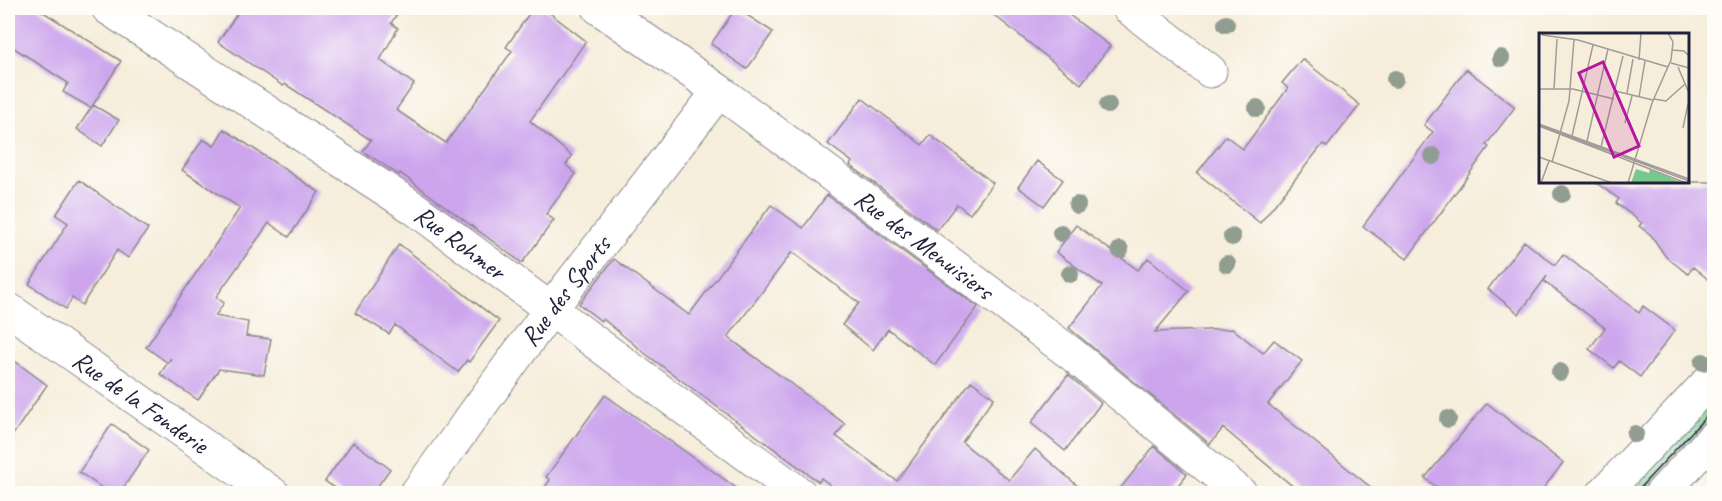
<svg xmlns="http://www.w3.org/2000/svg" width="1722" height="501" font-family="Caveat,sans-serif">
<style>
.grass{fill:url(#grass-tufts);stroke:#4c7663;stroke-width:1.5}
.building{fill:#cca5ed}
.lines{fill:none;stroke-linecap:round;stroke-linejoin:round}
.minor-casing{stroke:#8c888a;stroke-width:35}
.minor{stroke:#fff;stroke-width:33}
.tram{stroke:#22223b;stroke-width:1.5}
.tree{fill:#929d92}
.labels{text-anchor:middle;stroke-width:5;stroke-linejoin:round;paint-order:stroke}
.street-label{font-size:26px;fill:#22223b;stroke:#fdfcf7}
.inset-road{fill:none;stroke:#a19c9a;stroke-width:1.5}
.view{fill:#b5179e;fill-opacity:0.15;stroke:#b5179e;stroke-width:3}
.inset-edge{fill:none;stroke:#22223b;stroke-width:3}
</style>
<defs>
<pattern id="grass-tufts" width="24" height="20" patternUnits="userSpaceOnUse" patternTransform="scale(1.5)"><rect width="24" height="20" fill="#77c98b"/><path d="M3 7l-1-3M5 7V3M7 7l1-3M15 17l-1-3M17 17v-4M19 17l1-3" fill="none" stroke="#67ac79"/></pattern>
</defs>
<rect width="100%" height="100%" fill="#fdfcf7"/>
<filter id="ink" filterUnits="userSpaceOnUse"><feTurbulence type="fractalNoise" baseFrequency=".0167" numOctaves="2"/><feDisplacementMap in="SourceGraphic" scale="12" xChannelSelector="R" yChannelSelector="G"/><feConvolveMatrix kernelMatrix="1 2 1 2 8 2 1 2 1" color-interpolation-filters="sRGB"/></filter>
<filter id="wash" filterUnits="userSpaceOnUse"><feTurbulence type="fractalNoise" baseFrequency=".008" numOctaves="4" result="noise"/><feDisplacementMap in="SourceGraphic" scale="24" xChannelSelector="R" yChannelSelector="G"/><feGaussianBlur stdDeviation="1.35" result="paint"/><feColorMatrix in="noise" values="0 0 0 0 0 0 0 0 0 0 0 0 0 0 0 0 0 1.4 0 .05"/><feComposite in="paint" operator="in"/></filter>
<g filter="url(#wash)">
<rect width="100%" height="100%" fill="#f6edda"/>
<path class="grass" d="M1714 392V424L1649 493 1618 494Z"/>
<g id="blocks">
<path class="building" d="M8 8H37L121 61 91 108 63 92 68 83 8 44Z
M241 8H401L391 23 398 28 380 60 414 84 396 110 446 143 512 51 506 47 533 8H543L586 41 530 121 572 156 566 165 576 174 546 214 554 220 522 263 400 173 399 175 363 151 371 140 285 84 283 86 218 42Z
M736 8 773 32 747 69 711 44Z
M985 8H1060L1110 46 1081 84Z
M1302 59 1360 105 1327 147 1323 144 1260 223 1197 173 1226 136 1243 149 1288 88 1282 83Z
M1466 69 1515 107 1486 145 1489 147 1407 259 1363 226 1433 132 1424 125Z
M862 98 922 145 930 135 993 183 970 214 957 204 937 230 850 165 852 162 828 144Z
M93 105 119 120 102 146 77 129Z
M224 129 319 192 289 237 269 223 216 297 224 303 215 316 248 322 246 336 271 339 264 375 219 369 198 400 160 374 171 358 168 363 146 347 240 208 182 170 203 139 214 146Z
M1037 161 1063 180 1044 206 1018 187Z
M79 180 148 229 128 258 117 250 82 305 72 298 66 309 29 284 68 223 56 215Z
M1595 182H1714V284L1693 267 1688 274 1666 257 1651 235 1639 226 1642 223 1616 203 1619 199Z
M827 195 978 307 935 365 888 329 873 350 842 325 859 303 792 252 728 337 845 424 836 436 897 481 971 381 994 398 962 442 1009 480 1035 449 1087 494H842L821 478 819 482 647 355 603 319 601 321 579 304 614 259 689 315 771 205 803 228Z
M1076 225 1138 270 1148 258 1189 291 1155 332 1233 329 1263 353 1274 340 1302 361 1268 404 1379 494H1302L1223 428 1210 444 1069 328 1102 286 1056 252Z
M1524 241 1555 265 1563 254 1639 313 1643 306 1675 330 1640 377 1619 361 1614 368 1589 349 1605 328 1544 281 1547 276 1519 314 1488 289Z
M399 244 499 321 469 362 467 360 458 372 395 325 389 334 355 313Z
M8 356 47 385 8 442Z
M1068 375 1101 403 1065 451 1031 423Z
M605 395 745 494H540L550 480 546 477Z
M1487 403 1563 463 1539 494H1445L1425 478Z
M112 424 149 450 119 494H111L79 472Z
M353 442 390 469 372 494H343L325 481Z
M1154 446 1187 474 1171 494H1116Z"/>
</g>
</g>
<g filter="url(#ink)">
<use href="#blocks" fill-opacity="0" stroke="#8c888a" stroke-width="1.5"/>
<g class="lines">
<g class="minor-casing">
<g id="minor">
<path id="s1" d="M108 8 414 208 800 494"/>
<path id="s2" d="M599 8 719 91 1073 355 1241 494"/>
<path d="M1129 8 1210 71"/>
<path id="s3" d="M8 309 273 494"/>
<path id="s4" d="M416 494 550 310 719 91"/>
<path d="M1603 494 1714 376"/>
<path d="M1661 494 1714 437"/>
</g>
</g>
<use href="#minor" class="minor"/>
<path class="tram" d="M1634 494 1714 408"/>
</g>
<g class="tree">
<circle cx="1226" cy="24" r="9"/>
<circle cx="1501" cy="58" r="9"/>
<circle cx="1395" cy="79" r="9"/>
<circle cx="1108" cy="105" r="9"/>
<circle cx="1257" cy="108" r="9"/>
<circle cx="1433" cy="156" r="9"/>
<circle cx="1562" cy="194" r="9"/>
<circle cx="1077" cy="205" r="9"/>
<circle cx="1061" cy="233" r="9"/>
<circle cx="1232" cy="237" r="9"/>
<circle cx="1120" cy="250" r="9"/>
<circle cx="1227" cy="264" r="9"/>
<circle cx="1070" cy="274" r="9"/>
<circle cx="1703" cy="362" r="9"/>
<circle cx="1560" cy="372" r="9"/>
<circle cx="1448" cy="419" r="9"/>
<circle cx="1635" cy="434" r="9"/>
</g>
</g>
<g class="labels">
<g class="street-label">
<text dy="9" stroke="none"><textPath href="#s1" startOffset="423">Rue Rohmer</textPath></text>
<text dy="9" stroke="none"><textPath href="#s2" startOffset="402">Rue des Menuisiers</textPath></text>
<text dy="9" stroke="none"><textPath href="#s4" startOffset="252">Rue des Sports</textPath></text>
<text dy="9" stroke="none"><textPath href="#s3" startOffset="162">Rue de la Fonderie</textPath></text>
</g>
</g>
<g transform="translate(1539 33)">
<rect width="150" height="150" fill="#f6edda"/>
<path d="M97 136 110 140 111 136 143 150H92Z" fill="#77c98b"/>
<path class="inset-road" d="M3 2 39 7 129 34M133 17 145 18 150 23M100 27 102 0M132 30 150 35M139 34 150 60M0 56H34L75 66M15 56 18 6M76 58 114 67M88 60 94 26M100 64 106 28M115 66 127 68 146 51M86 90 93 63M0 91 150 146M0 92 150 148M0 93 147 150M144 95 149 71M33 103 54 12M48 108 69 16M62 114 84 23M0 124 73 150M13 129 30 68 35 7M2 150 10 128M89 150 113 70 132 27 134 9 129 0"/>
<path class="view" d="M64 29 100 113 75 124 40 40Z"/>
<rect width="150" height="150" class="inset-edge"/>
</g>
<rect width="1722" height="501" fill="none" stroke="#fdfcf7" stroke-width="30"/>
</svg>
